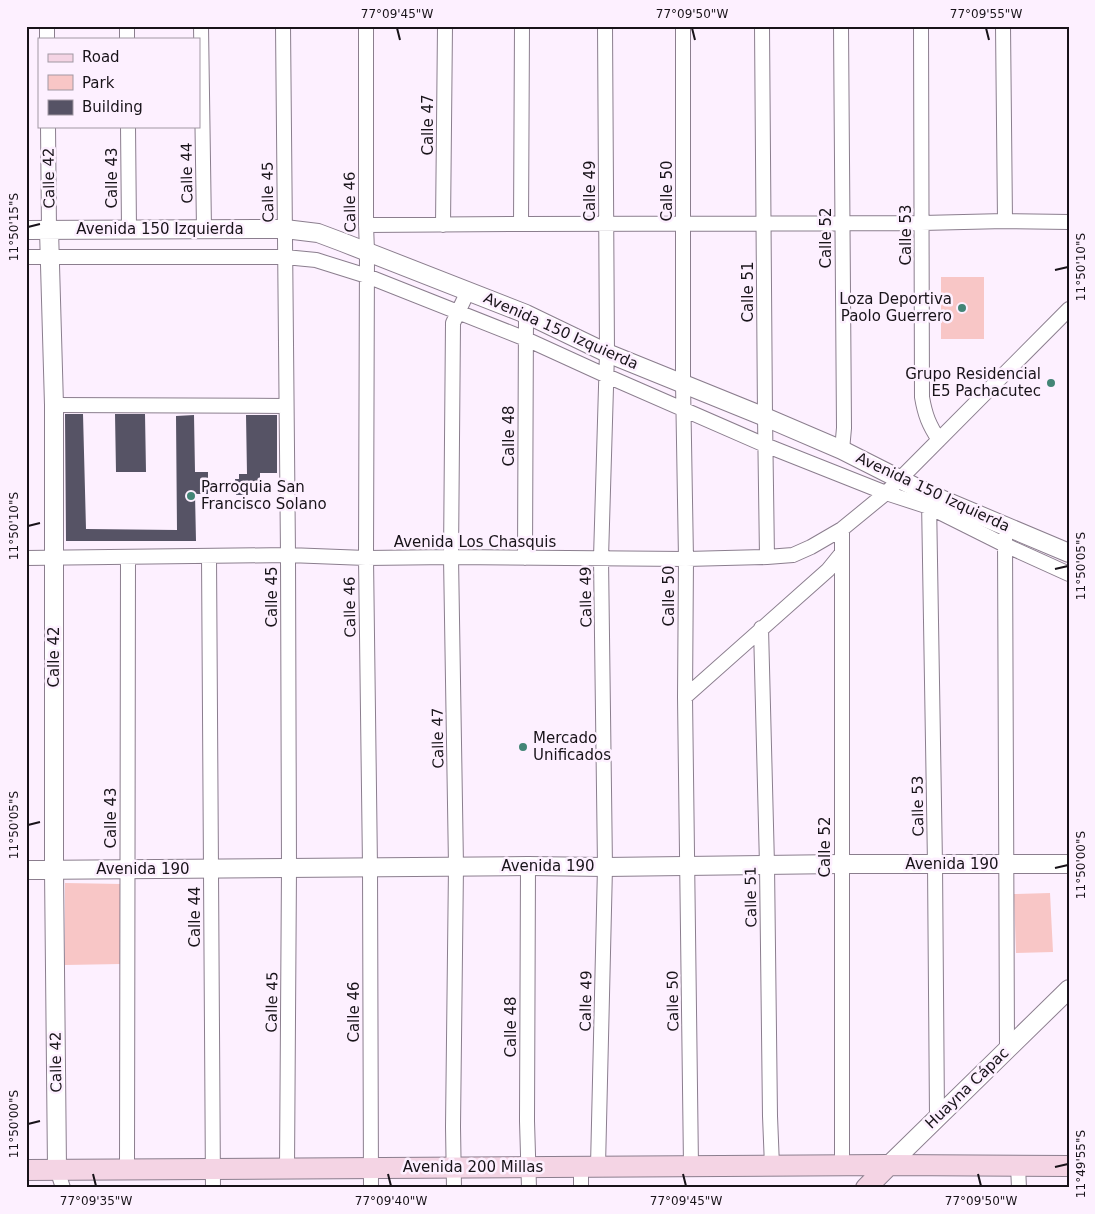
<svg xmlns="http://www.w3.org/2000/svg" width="1095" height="1214" font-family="'DejaVu Sans',sans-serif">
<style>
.green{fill:#f8c6c6}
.building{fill:#565365}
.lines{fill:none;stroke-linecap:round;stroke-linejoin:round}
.minor-casing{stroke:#8b7e8e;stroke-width:16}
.tertiary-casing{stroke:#8b7e8e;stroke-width:20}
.secondary-casing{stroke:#8b7e8e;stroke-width:22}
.minor{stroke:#fff;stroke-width:14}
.tertiary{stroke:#fff;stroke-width:18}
.secondary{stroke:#f4d4e4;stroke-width:20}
.ticks{fill:none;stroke:#181319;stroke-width:2}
.poi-dot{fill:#438576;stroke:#fdf0ff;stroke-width:2}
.labels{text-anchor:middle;stroke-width:5;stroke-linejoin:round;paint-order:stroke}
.street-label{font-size:15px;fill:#181319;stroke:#fdf0ff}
.poi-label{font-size:15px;fill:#181319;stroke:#fdf0ff;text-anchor:end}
.neatline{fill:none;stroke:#181319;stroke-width:2}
.ticks-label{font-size:12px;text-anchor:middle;fill:#181319}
</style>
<rect width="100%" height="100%" fill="#fdf0ff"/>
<path class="green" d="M941 277H984V339H941Z
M65 883 122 884 121 964 65 965Z
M1050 893 1053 952 1016 953 1014 894Z"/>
<path class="building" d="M65 414H83L86 529 177 530 176 416 194 415 195 472H208V494H195L196 541H66Z
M115 414H145L146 472H116Z
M246 415H277V473H260V486H248V495H236L235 479H239V474H247Z"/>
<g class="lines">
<g class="minor-casing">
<path id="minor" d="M47 26V39
M127 26V39
M201 26 204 229
M283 26 288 555 289 868 287 1168
M366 26V225L367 251 366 558 370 867 371 1188
M683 26V383L686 559 685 697 691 1166
M762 26 765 417 767 557
M841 26 844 428 842 450
M921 26 922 397C925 415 929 425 939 440
M1003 26 1005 221
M48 126 49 230
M128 126 129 229
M521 224 522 26
M366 225 521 224 922 223 1005 221 1069 222
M443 225 445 26
M26 257H285L316 260 367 276 526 339 607 376 765 445 886 493 929 507 1005 545 1069 574
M54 405 286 406
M929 500 935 864 937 1117
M842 529V1165
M1005 538 1007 1050
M209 556 213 1188
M26 558 288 555 366 558 451 557 686 559 767 557 793 555 811 547 842 529 886 493 1069 309
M525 558 526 314
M761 628 767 865 770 1116 772 1166
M685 697 828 570 841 554
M528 866 527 1121 529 1188
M581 1166V1188
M598 1166 605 867 601 558 607 353 605 26
M1018 1166 1019 1188
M57 1169 63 1188
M127 1169 128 557
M454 1188 453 1127 456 866 451 557 453 323 468 291"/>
</g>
<g class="tertiary-casing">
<path id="tertiary" d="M26 230 285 229 318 233 342 242 526 314 607 353 765 417 842 450 929 494 1069 553
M49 230 54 405V870L57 1169
M26 870 528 866 605 867 841 864H1069
M889 1165 1069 989"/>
</g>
<g class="secondary-casing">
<path id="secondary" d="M26 1170 889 1165 1069 1166
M866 1188 889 1165"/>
</g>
<use href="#minor" class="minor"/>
<use href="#tertiary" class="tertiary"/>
<use href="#secondary" class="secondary"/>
</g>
<path class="ticks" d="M397 28 400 40M692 28 695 40M986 28 989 40M28 227 40 224M1055 270 1068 267M28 526 40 523M1055 569 1068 566M28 825 40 822M1055 868 1068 865M28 1124 40 1121M1055 1167 1068 1164M93 1174 96 1186M388 1174 391 1186M683 1174 686 1186M978 1174 981 1186"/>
<g class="poi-dot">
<circle cx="962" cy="308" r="5"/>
<circle cx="1051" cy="383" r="5"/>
<circle cx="191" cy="496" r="5"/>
<circle cx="523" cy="747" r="5"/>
</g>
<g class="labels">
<g class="street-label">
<text transform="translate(428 125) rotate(-90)" y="5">Calle 47</text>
<text transform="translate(187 173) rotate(-91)" y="5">Calle 44</text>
<text transform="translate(49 178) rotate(-91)" y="5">Calle 42</text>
<text transform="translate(112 178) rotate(-90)" y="5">Calle 43</text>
<text transform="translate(590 191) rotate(-90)" y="5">Calle 49</text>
<text transform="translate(667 191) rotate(-90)" y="5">Calle 50</text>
<text transform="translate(268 192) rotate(-91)" y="5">Calle 45</text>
<text transform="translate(350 202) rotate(-91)" y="5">Calle 46</text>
<text x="160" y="234">Avenida 150 Izquierda</text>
<text transform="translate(906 235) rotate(-90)" y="5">Calle 53</text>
<text transform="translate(826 238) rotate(-90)" y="5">Calle 52</text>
<text transform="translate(748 292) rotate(-90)" y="5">Calle 51</text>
<text transform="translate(561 331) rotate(24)" y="5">Avenida 150 Izquierda</text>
<text transform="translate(509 436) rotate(-90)" y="5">Calle 48</text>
<text transform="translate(933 492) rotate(25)" y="5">Avenida 150 Izquierda</text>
<text x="475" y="547">Avenida Los Chasquis</text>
<text transform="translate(669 596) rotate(-90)" y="5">Calle 50</text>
<text transform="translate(272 597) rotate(-90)" y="5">Calle 45</text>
<text transform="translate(586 597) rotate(-91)" y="5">Calle 49</text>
<text transform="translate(350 607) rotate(-91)" y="5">Calle 46</text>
<text transform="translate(54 657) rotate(-90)" y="5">Calle 42</text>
<text transform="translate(438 738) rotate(-91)" y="5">Calle 47</text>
<text transform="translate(918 806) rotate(-91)" y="5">Calle 53</text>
<text transform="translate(111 818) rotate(-90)" y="5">Calle 43</text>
<text transform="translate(825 847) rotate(-90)" y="5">Calle 52</text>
<text x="952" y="869">Avenida 190</text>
<text x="548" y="871">Avenida 190</text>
<text x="143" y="874">Avenida 190</text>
<text transform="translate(751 897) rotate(-91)" y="5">Calle 51</text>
<text transform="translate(195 917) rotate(-90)" y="5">Calle 44</text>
<text transform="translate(586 1001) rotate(-89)" y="5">Calle 49</text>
<text transform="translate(673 1001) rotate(-91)" y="5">Calle 50</text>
<text transform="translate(272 1002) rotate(-89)" y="5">Calle 45</text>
<text transform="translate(354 1012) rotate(-90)" y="5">Calle 46</text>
<text transform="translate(511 1027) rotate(-90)" y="5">Calle 48</text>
<text transform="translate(56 1062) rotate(-91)" y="5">Calle 42</text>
<text transform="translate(967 1088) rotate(-44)" y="5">Huayna Cápac</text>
<text x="473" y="1172">Avenida 200 Millas</text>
</g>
<g class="poi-label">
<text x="952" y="304">Loza Deportiva<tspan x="952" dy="17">Paolo Guerrero</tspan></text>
<text x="1041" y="379">Grupo Residencial<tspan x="1041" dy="17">E5 Pachacutec</tspan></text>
<text x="201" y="492" text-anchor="start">Parroquia San<tspan x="201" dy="17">Francisco Solano</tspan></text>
<text x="533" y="743" text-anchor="start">Mercado<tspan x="533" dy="17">Unificados</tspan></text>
</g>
</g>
<rect width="1095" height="1214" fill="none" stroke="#fdf0ff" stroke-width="55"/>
<rect x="38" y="38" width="162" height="90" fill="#fdf0ff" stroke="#a198a3"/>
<rect x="48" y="54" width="25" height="8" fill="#f4d4e4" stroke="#a198a3"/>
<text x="82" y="62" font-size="15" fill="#181319">Road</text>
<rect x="48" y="75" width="25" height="15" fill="#f8c6c6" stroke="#a198a3"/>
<text x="82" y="88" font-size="15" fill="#181319">Park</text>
<rect x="48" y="100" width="25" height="15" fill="#565365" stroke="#a198a3"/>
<text x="82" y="112" font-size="15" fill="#181319">Building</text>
<rect x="28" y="28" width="1040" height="1158" class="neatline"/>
<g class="ticks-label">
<text x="397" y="18">77°09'45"W</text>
<text x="692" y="18">77°09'50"W</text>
<text x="986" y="18">77°09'55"W</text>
<text transform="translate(14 227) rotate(-90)" y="4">11°50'15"S</text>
<text transform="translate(1081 267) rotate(-90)" y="4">11°50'10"S</text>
<text transform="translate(14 526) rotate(-90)" y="4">11°50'10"S</text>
<text transform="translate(1081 566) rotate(-90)" y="4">11°50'05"S</text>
<text transform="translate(14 825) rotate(-90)" y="4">11°50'05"S</text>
<text transform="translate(1081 865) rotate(-90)" y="4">11°50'00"S</text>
<text transform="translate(14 1124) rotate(-90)" y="4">11°50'00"S</text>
<text transform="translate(1081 1164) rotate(-90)" y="4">11°49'55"S</text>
<text x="96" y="1205">77°09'35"W</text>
<text x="391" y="1205">77°09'40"W</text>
<text x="686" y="1205">77°09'45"W</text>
<text x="981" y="1205">77°09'50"W</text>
</g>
</svg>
